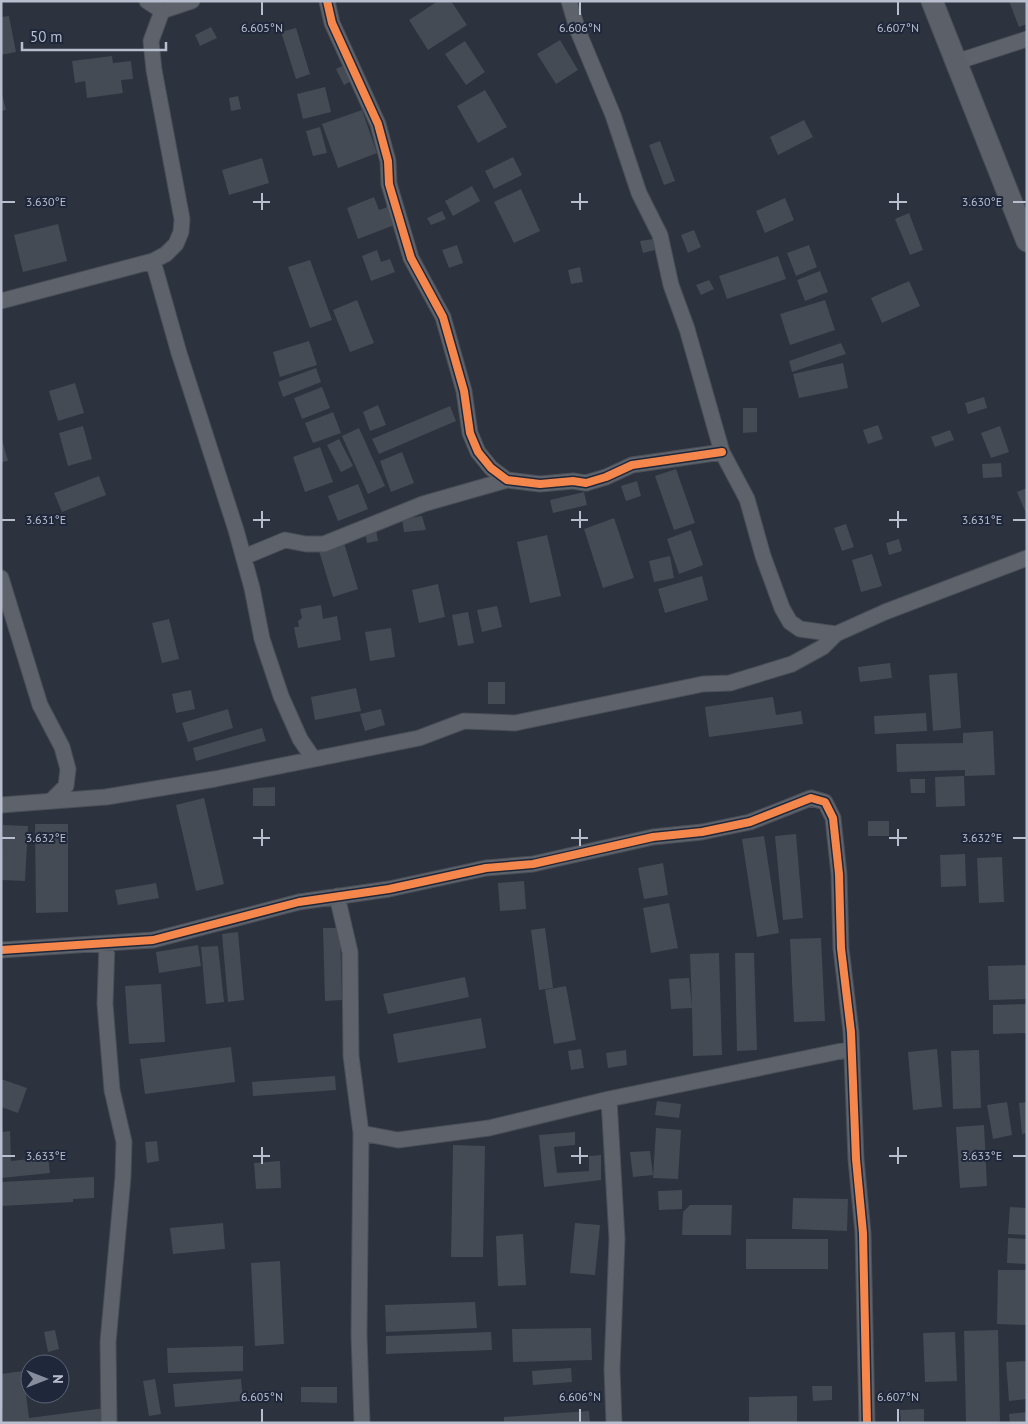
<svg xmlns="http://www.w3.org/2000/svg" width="1028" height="1424" font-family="'PT Sans',sans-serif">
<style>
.building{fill:#454b54}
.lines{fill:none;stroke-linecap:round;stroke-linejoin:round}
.street-casing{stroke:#4a4e56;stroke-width:17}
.secondary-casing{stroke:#4a4e56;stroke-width:23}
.street{stroke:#5d626b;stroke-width:15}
.secondary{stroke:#5c6069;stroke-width:21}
.cycleway-casing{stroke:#1f273a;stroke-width:11}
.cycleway{stroke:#f5874c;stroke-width:8}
.ticks{fill:none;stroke:#b8bece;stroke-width:2}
.ticks-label{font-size:12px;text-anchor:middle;fill:#b8bece;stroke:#1f273a;stroke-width:4;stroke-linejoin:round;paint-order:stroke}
</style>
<rect width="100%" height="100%" fill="#2c323e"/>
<path class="building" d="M438 1H451L467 25 428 50 409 20Z
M1009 1H1027V24L1019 27Z
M9 16 16 52 1 55V17Z
M211 27 217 38 200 46 195 35Z
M296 28 310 74 296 79 281 32Z
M560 40 578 70 556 84 537 54Z
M465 41 485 72 466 85 445 54Z
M112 56 113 63 131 61 133 79 121 80 123 93 87 98 85 81 75 83 72 61Z
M346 64 353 80 344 85 336 69Z
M325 87 331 112 303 119 297 94Z
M1 90 6 110 1 111Z
M485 90 507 127 478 143 457 106Z
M238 96 241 109 231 111 229 98Z
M362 110 377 153 338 168 322 124Z
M804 120 813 137 778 155 770 137Z
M320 127 327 153 313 156 306 131Z
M660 141 675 181 664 185 649 145Z
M513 157 522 175 494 189 485 171Z
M262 158 269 183 229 195 222 170Z
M472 186 480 201 453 216 445 201Z
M521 189 540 231 514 243 494 202Z
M374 197 379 210 390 206 397 224 358 239 347 208Z
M785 198 794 220 765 233 756 211Z
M442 211 446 219 431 225 427 218Z
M909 213 923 250 910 255 895 219Z
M58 224 67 261 23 272 14 235Z
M694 230 701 247 688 253 681 235Z
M653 239 655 250 643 253 640 241Z
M457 245 463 263 449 268 442 250Z
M809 245 817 267 796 276 787 253Z
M377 250 381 262 390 259 395 272 371 281 362 256Z
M778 256 786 279 727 299 719 276Z
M310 260 332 320 310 328 288 267Z
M580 267 583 282 571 284 568 270Z
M820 271 828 292 805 301 797 280Z
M709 280 714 289 701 295 696 285Z
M909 281 920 306 882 323 871 298Z
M357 300 374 343 350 352 333 310Z
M825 300 835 330 790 345 780 314Z
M309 341 317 365 280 377 273 352Z
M841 343 846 354 792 372 789 361Z
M843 363 848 388 799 398 793 374Z
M316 368 321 382 283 397 278 382Z
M75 383 84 413 58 421 49 391Z
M322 387 330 408 302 419 294 398Z
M984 397 987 408 968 414 965 403Z
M378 405 386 425 370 431 363 412Z
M450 406 456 421 379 454 372 439Z
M743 408H757V432L743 433Z
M333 412 341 433 313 443 305 423Z
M878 425 883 439 868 444 863 430Z
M83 426 92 459 68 466 59 433Z
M1000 426 1009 452 991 458 981 433Z
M359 428 385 486 368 494 342 436Z
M950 430 954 440 935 447 931 437Z
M1 436 8 461 1 462Z
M339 439 353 466 341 472 327 445Z
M320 447 333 482 305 492 293 457Z
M402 452 414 483 391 492 380 461Z
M1001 463 1002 477 983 478 982 464Z
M676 469 695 523 674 530 655 476Z
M99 476 106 495 62 512 54 493Z
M637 481 641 496 626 501 621 486Z
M358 484 368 509 338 521 328 496Z
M1027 488V516L1017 492Z
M584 492 587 505 553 513 550 500Z
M422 516 426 530 404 532 402 519Z
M614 518 634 578 603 588 584 529Z
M846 524 854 547 842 551 834 528Z
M376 530 378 541 367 543 365 532Z
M691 530 703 565 679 574 667 539Z
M547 535 561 596 530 603 517 542Z
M899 539 902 551 889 555 886 543Z
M344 543 358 589 333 597 319 551Z
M872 554 882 586 861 592 852 560Z
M670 556 674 578 654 582 649 561Z
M702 576 708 600 665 613 658 589Z
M438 584 445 617 419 623 412 590Z
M321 605 323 619 337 616 341 640 298 648 294 627H299L298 621 302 618 300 609Z
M497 606 502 627 482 632 477 610Z
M468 612 474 643 458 646 452 615Z
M169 619 179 659 162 663 152 623Z
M391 628 395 657 370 661 365 632Z
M890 663 892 678 860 682 858 667Z
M957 673 961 728 933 731 929 675Z
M488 682H505V704H488Z
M356 688 361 711 315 720 311 697Z
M191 690 195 709 176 713 172 694Z
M773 697 776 715 801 711 803 724 709 737 705 707Z
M228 709 233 728 188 742 182 723Z
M381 709 385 725 365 731 360 714Z
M926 713 927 731 875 734 874 716Z
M262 728 266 741 196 761 193 748Z
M993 731 995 775 965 776V770L897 772 896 744 963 743V733Z
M964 776 965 806 936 807 935 777Z
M910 779H925V793H911Z
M275 787V806H253V788Z
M204 798 224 884 196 891 176 805Z
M868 821H889V836H868Z
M35 824H68V912L36 913Z
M3 825 28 826 25 881 1 880Z
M796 834 803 918 783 920 775 836Z
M764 836 779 933 757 937 742 839Z
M965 854 966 886 941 887 940 855Z
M1002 857 1004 902 979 903 977 858Z
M663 863 668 895 644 899 638 868Z
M524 881 526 909 500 911 498 883Z
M156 883 159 898 118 905 115 890Z
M669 903 678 948 651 953 643 908Z
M323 928H340L342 1000 325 1001Z
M545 928 553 988 539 990 531 930Z
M238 932 244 1000 228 1002 222 934Z
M821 938 825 1021 794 1022 790 939Z
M198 945 201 966 159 973 156 952Z
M218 946 224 1002 206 1004 201 947Z
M719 953 722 1055 693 1056 692 1008 671 1009 669 979 689 978 692 1007 690 954Z
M735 953H754L757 1050 737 1051Z
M1027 965V999L989 1000 988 966Z
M465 977 469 997 388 1014 383 994Z
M161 984 165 1042 129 1044 125 986Z
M566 986 576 1040 554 1044 545 990Z
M1027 1004V1033L993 1034V1005Z
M481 1018 486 1048 398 1063 393 1034Z
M231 1047 235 1082 145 1094 140 1059Z
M581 1049 584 1068 571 1070 568 1051Z
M937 1049 942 1107 913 1110 908 1052Z
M626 1050 627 1065 608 1068 606 1053Z
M979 1050 981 1108 953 1109 951 1051Z
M335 1076 336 1090 253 1096 252 1082Z
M1 1079 27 1088 18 1113 1 1107Z
M657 1101 681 1104 679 1118 655 1115Z
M1007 1102 1012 1135 993 1139 987 1105Z
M1027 1102V1133L1022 1134 1019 1103Z
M984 1125 987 1186 960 1188 956 1127Z
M656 1128 681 1130 678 1179 653 1178Z
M10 1131 11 1161 48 1157 50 1173 1 1178V1132Z
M575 1132V1145L554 1147 557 1173 589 1171V1156L601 1155V1180L544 1187 539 1135Z
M157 1141 159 1161 147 1163 145 1142Z
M453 1145 485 1146 483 1257H451Z
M650 1151 653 1175 633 1177 630 1152Z
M280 1161 281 1188 256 1189 254 1163Z
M94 1177V1198L73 1199V1202L1 1206V1182Z
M682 1190V1209L659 1210 658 1191Z
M793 1198 848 1199 847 1231 792 1229Z
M690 1205H732L731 1235H682L683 1212Z
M1010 1207 1027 1208V1235L1008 1234Z
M223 1223 225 1249 173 1254 170 1228Z
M575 1223 600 1225 595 1275 570 1273Z
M523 1234 526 1285 498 1286 496 1236Z
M1008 1238 1027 1239V1264L1007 1263Z
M746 1239H828V1269H746Z
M280 1261 284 1344 255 1346 251 1263Z
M998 1270H1027V1325L997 1324Z
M475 1302 477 1328 386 1332 385 1305Z
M591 1328 592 1360 513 1362 512 1329Z
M55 1330 59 1349 48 1352 44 1332Z
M998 1330 1000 1422 966 1423 964 1331Z
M491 1332 492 1350 386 1354V1336Z
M955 1332 957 1381 925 1382 923 1333Z
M243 1346V1371L168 1373 167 1348Z
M1027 1361V1399L1009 1401 1006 1362Z
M571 1368 572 1382 533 1385 532 1371Z
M23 1371 29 1418 105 1408 107 1423H3L1 1374Z
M155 1379 161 1414 149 1416 143 1381Z
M241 1379 243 1401 175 1407 173 1384Z
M812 1386H832V1400L813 1401Z
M301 1387H337V1403L301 1402Z
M797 1396V1423H749V1397Z
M924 1409V1423H901L900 1410Z
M589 1411 590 1423H504V1417Z
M1027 1412V1423H1010L1009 1414Z"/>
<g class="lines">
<g class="street-casing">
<path id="street" d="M147 1 162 11 192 1
M327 1 332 23 378 124 388 161 389 184 411 258 443 317 464 391 470 433 478 452 491 468 507 480 540 484 573 481 586 483 606 477 632 465 722 452
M569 1 578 31 613 115 639 193 660 235 671 285 687 329 722 452 747 499 763 556 782 608 790 622 800 629 836 634
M956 62 1027 39
M153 261 179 353 236 530 252 588 262 639 281 696 300 739 313 758
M1 301 153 261 166 254 176 244 181 232 182 219 154 70 151 41 162 11
M244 557 285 540 306 544H324L423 504 507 480
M1 578 40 705 62 747 68 769 66 786 51 801
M1 805 106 797 215 779 419 738 464 721 515 723 703 684 730 683 792 664 823 647 836 634 885 612 1027 558
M337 896 350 952 351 1056 361 1133 398 1140 489 1128 609 1099 851 1049
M107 943 105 1004 112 1090 124 1142 123 1177 108 1342 109 1423
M1 950 153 940 299 902 389 889 486 868 533 864 653 837 702 832 750 822 811 798 825 802 833 818 839 874 841 948 851 1032 856 1159 863 1233 867 1423
M609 1099 617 1239 612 1369 614 1423
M361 1133 359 1335 362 1423"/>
</g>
<g class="secondary-casing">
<path id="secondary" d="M932 1 1027 241"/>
</g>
<use href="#street" class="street"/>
<use href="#secondary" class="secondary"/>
<g class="cycleway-casing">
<path id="cycleway" d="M327 1 332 23 378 124 388 161 389 184 411 258 443 317 464 391 470 433 478 452 491 468 507 480 540 484 573 481 586 483 606 477 632 465 722 452
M1 950 153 940 299 902 389 889 486 868 533 864 653 837 702 832 750 822 811 798 825 802 833 818 839 874 841 948 851 1032 856 1159 863 1233 867 1423"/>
</g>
<use href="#cycleway" class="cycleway"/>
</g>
<path class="ticks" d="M262 2V15M580 2V15M898 2V15M262 193V210M580 193V210M898 193V210M2 202H15M253 202H270M571 202H588M889 202H907M1013 202H1026M262 511V528M580 511V528M898 511V528M2 520H15M253 520H270M571 520H588M889 520H907M1013 520H1026M262 829V846M580 829V846M898 829V846M2 838H15M253 838H270M571 838H588M889 838H907M1013 838H1026M262 1147V1164M580 1147V1164M898 1147V1164M2 1156H15M253 1156H270M571 1156H588M889 1156H907M1013 1156H1026M262 1409V1422M580 1409V1422M898 1409V1422"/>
<g class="ticks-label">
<text x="262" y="32">6.605°N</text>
<text x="580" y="32">6.606°N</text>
<text x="898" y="32">6.607°N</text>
<text x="982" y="206">3.630°E</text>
<text x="46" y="206">3.630°E</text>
<text x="982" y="524">3.631°E</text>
<text x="46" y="524">3.631°E</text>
<text x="982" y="842">3.632°E</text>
<text x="46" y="842">3.632°E</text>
<text x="982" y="1160">3.633°E</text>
<text x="46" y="1160">3.633°E</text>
<text x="262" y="1401">6.605°N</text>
<text x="580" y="1401">6.606°N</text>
<text x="898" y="1401">6.607°N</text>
</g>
<rect width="1028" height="1424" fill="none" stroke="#b8bece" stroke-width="5"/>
<g transform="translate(45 1379) rotate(90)"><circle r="24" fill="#1f273a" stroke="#5c6375"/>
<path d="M0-4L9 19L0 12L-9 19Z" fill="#878d9c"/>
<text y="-8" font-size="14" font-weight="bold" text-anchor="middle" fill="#b8bece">N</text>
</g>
<path d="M22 42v8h144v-8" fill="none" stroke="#b8bece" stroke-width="2.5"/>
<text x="30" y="42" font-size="15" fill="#b8bece" stroke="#1f273a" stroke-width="4" paint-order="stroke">50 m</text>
</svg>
